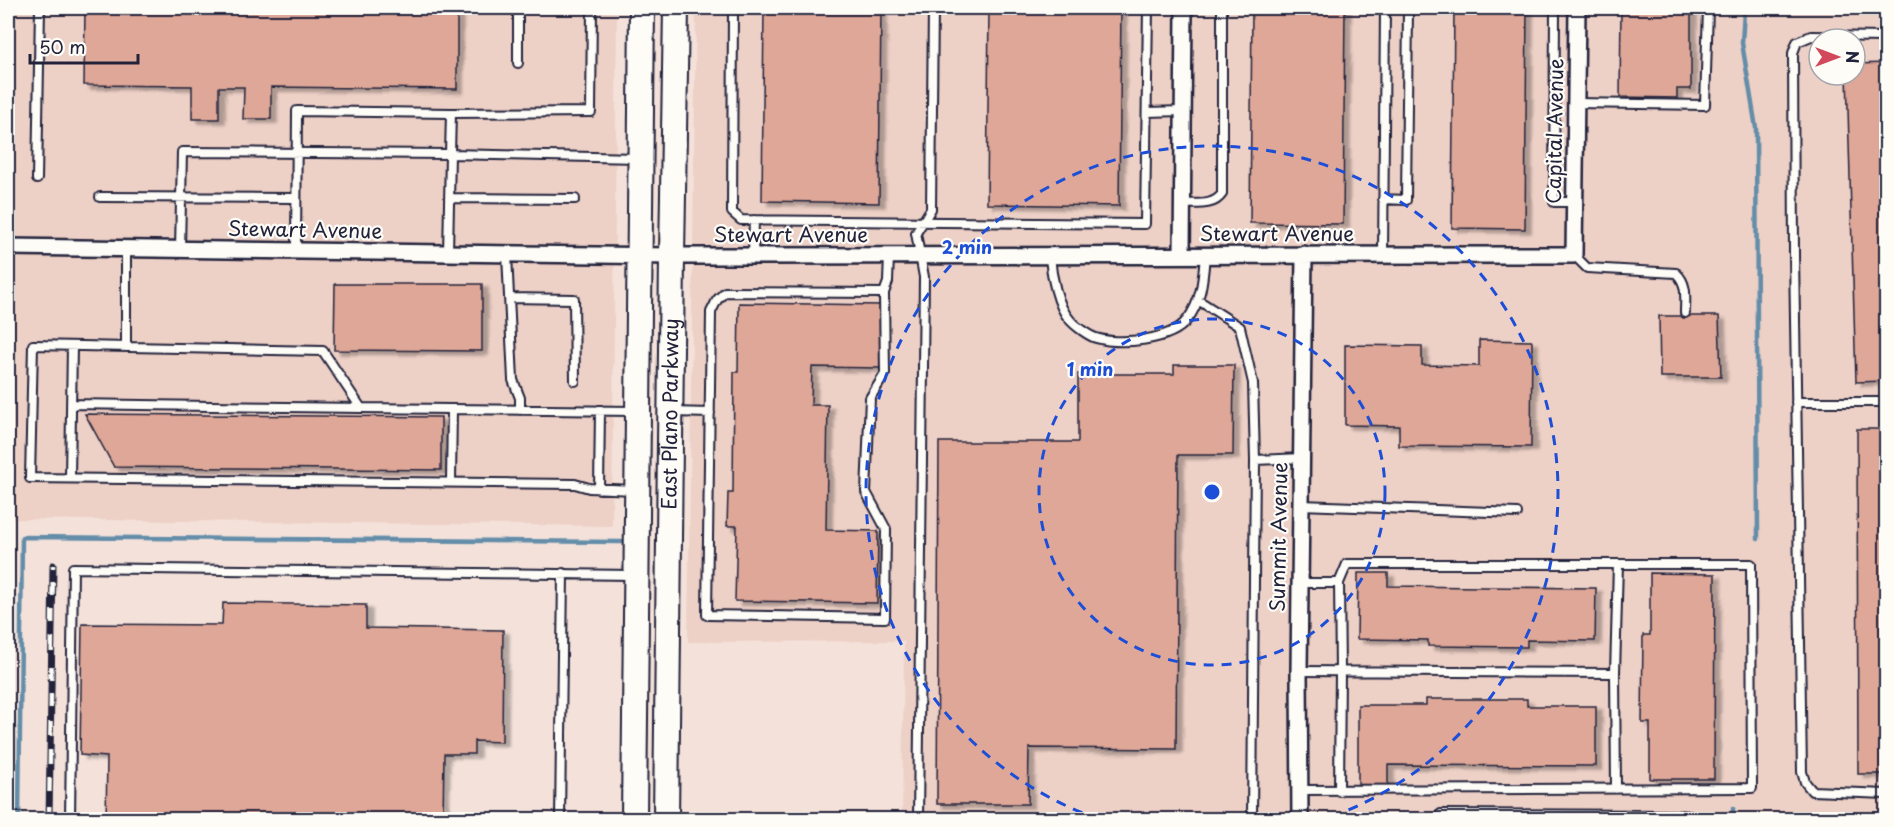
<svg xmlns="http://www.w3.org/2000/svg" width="1894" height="827" font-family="'Playpen Sans',sans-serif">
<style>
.built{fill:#edd0c6;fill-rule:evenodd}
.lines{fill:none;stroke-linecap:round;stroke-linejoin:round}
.stream{stroke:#648da9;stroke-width:4.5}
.building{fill:#dea797;stroke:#22223b;stroke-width:1.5;filter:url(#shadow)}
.service-casing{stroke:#22223b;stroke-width:12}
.minor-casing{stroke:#22223b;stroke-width:20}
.primary-casing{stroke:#22223b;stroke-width:28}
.service{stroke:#fdfcf7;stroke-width:8}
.minor{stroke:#fdfcf7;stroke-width:15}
.primary{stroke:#fdfcf7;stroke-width:24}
.rail-casing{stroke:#22223b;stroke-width:7}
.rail{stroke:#fdfcf7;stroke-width:4.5;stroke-dasharray:14;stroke-linecap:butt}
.ring{fill:none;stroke:#1d4ed8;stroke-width:3;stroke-dasharray:10 8}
.labels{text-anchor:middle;stroke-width:4.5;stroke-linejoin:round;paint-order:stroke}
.street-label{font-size:20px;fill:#22223b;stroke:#fdfcf7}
.centre{fill:#1d4ed8;stroke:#fdfcf7;stroke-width:3}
.ring-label{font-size:18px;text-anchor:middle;font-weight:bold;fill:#1d4ed8;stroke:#fdfcf7;stroke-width:4.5;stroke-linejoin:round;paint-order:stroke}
</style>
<defs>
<filter id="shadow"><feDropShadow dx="6" dy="4" stdDeviation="1.5" flood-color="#0004"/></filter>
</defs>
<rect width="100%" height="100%" fill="#f4e2da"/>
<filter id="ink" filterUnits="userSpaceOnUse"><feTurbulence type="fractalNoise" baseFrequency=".0167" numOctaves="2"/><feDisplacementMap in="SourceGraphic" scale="12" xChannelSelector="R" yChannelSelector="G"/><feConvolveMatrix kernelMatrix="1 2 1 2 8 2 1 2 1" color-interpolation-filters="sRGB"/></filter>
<g filter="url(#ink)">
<path class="built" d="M8 8H617L612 526 8 519Z
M696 8H1886V819H902L904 641 688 642ZM1819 39H1855V75H1819Z"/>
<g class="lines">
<path class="stream" d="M1744 11 1742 43 1756 128 1758 539
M19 820 22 537 622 542
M1733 820V808"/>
</g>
<path class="building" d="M85 8H457V89L271 87V119H243L244 87H219V119H192V86L84 85Z
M764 8H881L879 203 762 201Z
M989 8H1121L1119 206 987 204Z
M1252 8H1345L1343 224 1250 223Z
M1454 8H1527L1525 229 1452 228Z
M1621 8H1691V89H1677V98L1620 97Z
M1886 63V381L1856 382 1847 75H1855V64Z
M335 284H482V351L334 350Z
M739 303 881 305 880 368 812 367 811 405H828L826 530 878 531 877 603 735 601 737 526H727L728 493H733L734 372H738Z
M1659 316H1719L1721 377H1660Z
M1479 340 1532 341 1531 447 1399 446V426L1345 425V345L1422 346V365L1479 366Z
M1174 365H1234L1233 455H1178L1176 749 1029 748 1028 804H937L939 442H1078V374H1174Z
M85 414 441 417V470L114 467Z
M1857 429H1886V774H1858Z
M1358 573H1388V586L1596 588 1595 641 1527 640V647L1428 646V640L1357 639Z
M1650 573 1715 574 1714 779H1650V723H1642L1643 635H1650Z
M223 603 366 605V628L503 630 502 742 474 741V754H444L443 820H106L107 757 80 755 82 624 222 625Z
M1426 699H1527V706H1596V766L1388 765V786H1358V705H1426Z"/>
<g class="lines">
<g class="service-casing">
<path id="service" d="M518 8V63
M733 8 732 212 741 220 1145 224 1148 8
M1555 8 1554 202H1575
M1886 37 1811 36 1797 42 1793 53 1794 254 1802 772 1805 782 1812 791 1886 794
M1576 103 1705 105 1708 8
M1147 112 1183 111
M451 113 591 112 592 8
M37 179 40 8
M100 197 296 198
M449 198 575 199
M1383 199 1406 200 1408 8
M1182 204C1196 203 1213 207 1222 194V8
M126 249V347
M180 249 182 152 450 154 448 253
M296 251 297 111 451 113 450 154 638 158
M507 254 513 380 520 398V410
M1050 255C1051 274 1057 306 1070 320 1075 326 1089 336 1096 338 1120 345 1171 341 1187 320 1202 301 1203 278 1205 255
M1383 255 1385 8
M1574 255 1587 268 1676 273C1688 284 1685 298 1685 313
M753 256 754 220
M725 292 884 293 885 374 870 398 866 492 886 529 885 618 707 615 711 312 717 300Z
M884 293 888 282 889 256
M509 298 574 299 575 381
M1198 300 1240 327 1253 383 1255 460
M1796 402H1886
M71 404 361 408
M634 411 361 408 323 351 33 345 30 478 575 484 589 488 634 490
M672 412 710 413
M70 478 72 346
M451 482 452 409
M599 489 600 410
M1301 505 1517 513
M1300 583H1339L1347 564H1751L1752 788 1301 790
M1339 583 1340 671 1339 791
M1299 671 1615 673
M1616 789 1615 673 1618 564
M70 820 73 568 633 575
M560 820 563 573
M918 820 924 277 916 233 931 209 933 8
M1252 820 1255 460 1302 458
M1434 820 1441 814 1672 815 1692 816 1695 820"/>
</g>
<g class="minor-casing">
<path id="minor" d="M8 247 672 256 1574 255 1577 8
M1182 255 1184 8
M1300 820 1299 671 1304 254"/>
</g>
<g class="primary-casing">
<g id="primary">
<path d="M634 820 642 8"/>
<path id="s1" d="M666 820 672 256 676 8"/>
</g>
</g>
<use href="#service" class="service"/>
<use href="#minor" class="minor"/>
<use href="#primary" class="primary"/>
<g class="rail-casing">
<path id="rail" d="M49 820 53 565"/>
</g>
<use href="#rail" class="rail"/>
</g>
</g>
<g class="ring">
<circle cx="1212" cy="492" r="173"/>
<path d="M1099 819A346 346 0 1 1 1325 819"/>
</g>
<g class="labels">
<g class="street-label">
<text transform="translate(1555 131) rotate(-89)" y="7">Capital Avenue</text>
<text transform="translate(305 230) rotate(1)" y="7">Stewart Avenue</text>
<text x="1277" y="241">Stewart Avenue</text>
<text x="791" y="242">Stewart Avenue</text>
<text dy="7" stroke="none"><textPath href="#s1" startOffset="406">East Plano Parkway</textPath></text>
<text transform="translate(1279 537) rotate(-89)" y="7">Summit Avenue</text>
</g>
</g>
<circle cx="1212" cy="492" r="9" class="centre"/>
<g class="ring-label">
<text x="967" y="254">2 min</text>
<text x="1090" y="376">1 min</text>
</g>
<rect width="1894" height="827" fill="none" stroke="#fdfcf7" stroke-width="30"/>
<rect x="15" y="15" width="1864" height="797" fill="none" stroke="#22223b" stroke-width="2" filter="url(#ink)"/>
<g transform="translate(1837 57) rotate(90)"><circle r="28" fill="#fdfcf7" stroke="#a5a5ac" stroke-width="1.5"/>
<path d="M0-4.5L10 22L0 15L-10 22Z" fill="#d1495b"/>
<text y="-9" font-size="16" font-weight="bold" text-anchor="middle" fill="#22223b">N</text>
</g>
<path d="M30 54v9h108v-9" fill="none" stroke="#22223b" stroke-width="3"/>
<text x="39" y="54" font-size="18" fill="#22223b" stroke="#fdfcf7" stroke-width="4.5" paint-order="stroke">50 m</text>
</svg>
